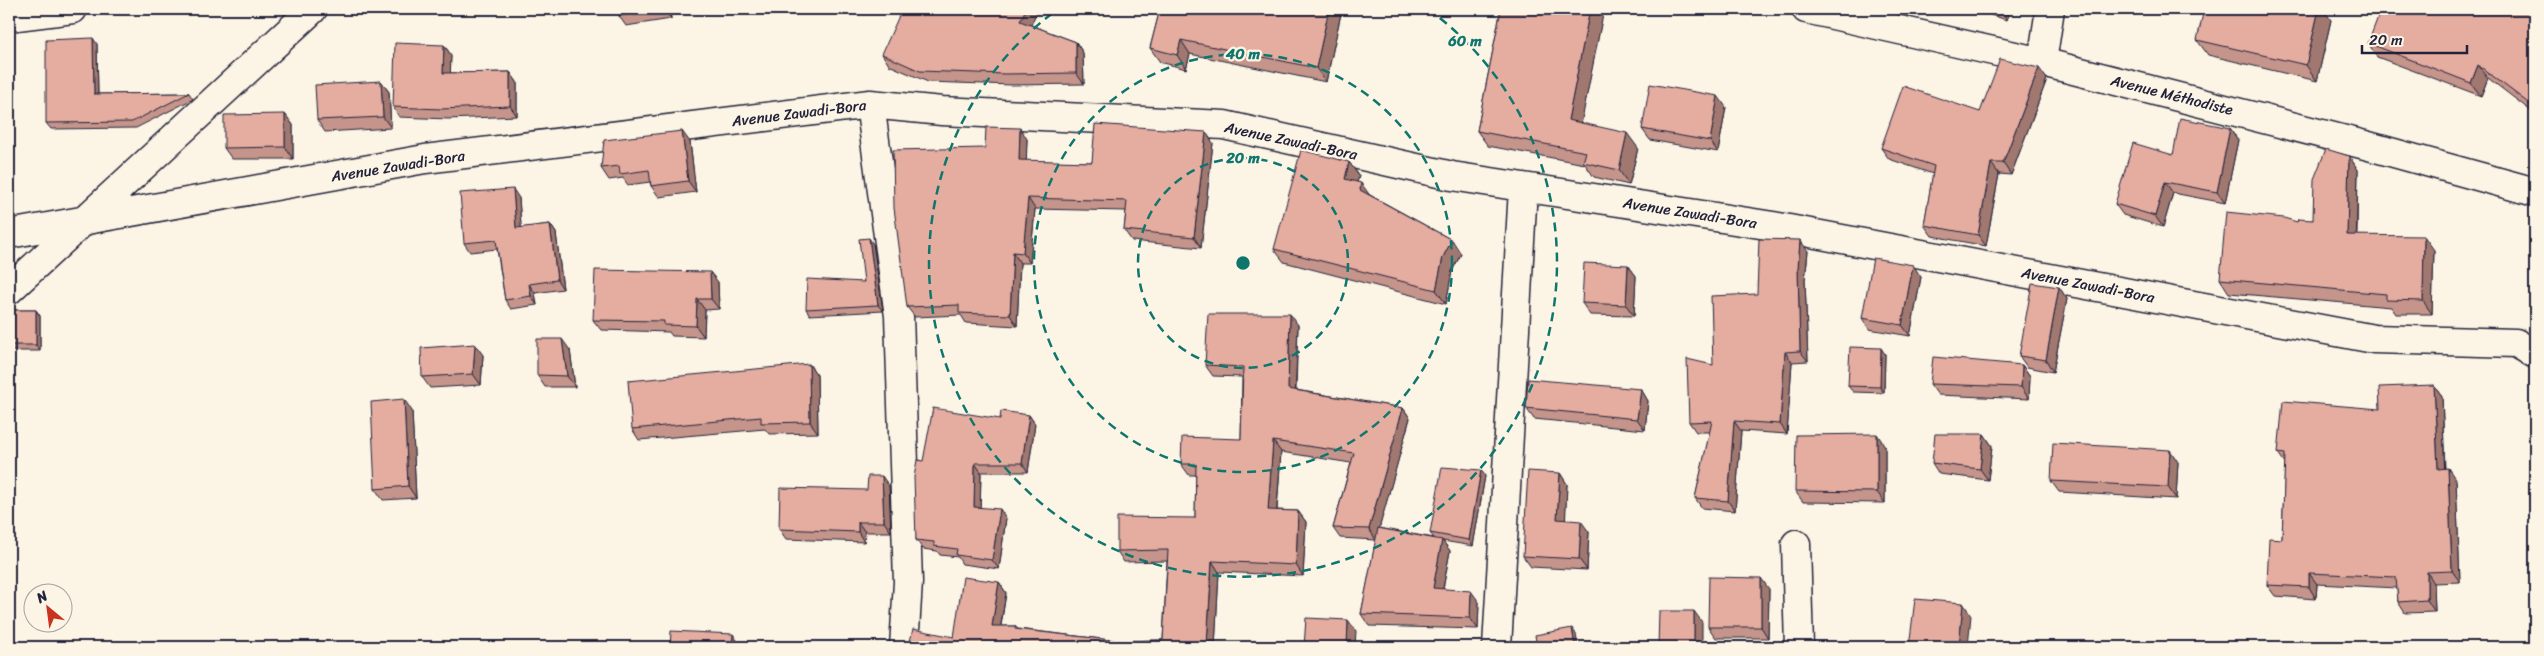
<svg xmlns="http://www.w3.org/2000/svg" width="2544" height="656" font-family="Sriracha,sans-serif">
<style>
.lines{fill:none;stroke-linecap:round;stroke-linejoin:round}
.minor-casing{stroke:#22223b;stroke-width:31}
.minor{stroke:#fcf5e5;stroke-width:28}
.wall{fill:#c5948a;stroke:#22223b}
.shaded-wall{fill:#a07870;stroke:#22223b}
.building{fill:#e5aca0;stroke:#22223b}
.ring{fill:none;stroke:#0f766e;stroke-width:2.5;stroke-dasharray:9 6}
.labels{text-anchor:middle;stroke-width:4.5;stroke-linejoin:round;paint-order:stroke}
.street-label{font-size:15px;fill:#22223b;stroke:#fcf5e5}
.centre{fill:#0f766e;stroke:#fcf5e5;stroke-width:2.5}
.ring-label{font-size:15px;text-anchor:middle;font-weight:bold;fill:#0f766e;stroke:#fcf5e5;stroke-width:4.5;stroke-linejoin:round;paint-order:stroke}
</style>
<rect width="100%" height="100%" fill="#fcf5e5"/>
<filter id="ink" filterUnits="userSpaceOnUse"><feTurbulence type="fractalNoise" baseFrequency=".02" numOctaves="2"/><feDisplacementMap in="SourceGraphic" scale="10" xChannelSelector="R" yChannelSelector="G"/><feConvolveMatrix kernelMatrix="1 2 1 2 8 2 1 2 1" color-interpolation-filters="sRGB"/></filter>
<g filter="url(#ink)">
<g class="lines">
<g class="minor-casing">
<path id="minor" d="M1806 9 2042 62 2365 145 2535 192
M9 17 73 9
M2042 62 2050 9
M870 104 899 316 908 582 904 647
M9 234 425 159 870 104 942 111 1224 125 1452 176 1773 226 2374 339 2516 343 2535 354
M9 290 313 9
M1796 544 1799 647
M1497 647 1523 188"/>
</g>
<use href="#minor" class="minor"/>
</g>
<path class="wall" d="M618 9H681L670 10 671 19 626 26 619 16Z
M1160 9H1342L1326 82 1190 54 1186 69 1160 62 1150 48Z
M1501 9H1604L1581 122 1638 148 1629 185 1594 177 1585 164 1488 146 1477 131Z
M1971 9H2011L2007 20Z
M2535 9V114L2488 78 2481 96 2377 57 2368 43Z
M2331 20 2317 81 2208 55 2197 40Z
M1031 25 1076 42 1083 53 1084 84 1012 85 928 82 889 65 882 54Z
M97 44 98 94 189 93 193 99 136 128 51 129 46 123Z
M444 45 451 55 450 73 510 72 517 82V116L448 119 399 117 393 107Z
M2047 79 2011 175 1999 174 1986 246 1932 236 1924 225 1933 174 1889 159 1881 148 1980 112Z
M381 81 389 92 391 128 325 132 317 120Z
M1726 107 1718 152 1650 140 1642 129Z
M285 114 293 125V159H232L224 148Z
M2230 128 2238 140 2225 203 2173 193 2163 227 2123 215 2115 204 2173 155Z
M1027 139 1026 161 1092 162 1213 143 1201 248 1132 241 1124 230 1126 211 1035 209 1030 263H1020L1017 326 966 323 961 315 915 317 907 307 985 148Z
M690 142 696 192 659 197 651 186 650 182 628 185 623 178 609 180 601 168Z
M2349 156 2358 170 2357 235 2434 250 2432 314H2396L2391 307 2229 293 2220 279 2297 222 2313 220Z
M1349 162 1359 176 1357 182 1370 195 1452 240 1461 254 1452 271 1446 304 1284 262 1274 249Z
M519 198 521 228 550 224 556 233 563 289 535 293 537 305 511 309 505 300 497 249 470 252 464 243Z
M873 244 883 311 810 315 806 309 864 282Z
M1808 251 1805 280 1808 361 1792 362 1787 434 1741 431 1735 511 1702 508 1695 498 1710 432H1696L1689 422 1757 294Z
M1628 265 1636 276 1634 316 1590 315 1582 303Z
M1921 277 1910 336 1869 329 1862 318Z
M718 282 719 309 705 310 704 337 672 336 669 332 601 330 593 320Z
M2059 287 2067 299 2053 372 2027 367 2019 356Z
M9 310H36L40 316V351H9Z
M1298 325 1296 390 1403 408 1410 418 1379 528 1434 538 1430 533 1485 476 1473 546 1443 541 1450 551 1443 589 1479 602 1478 629 1369 626 1361 614 1376 540 1340 538 1333 528 1351 463 1281 452 1277 510 1298 511 1306 522 1303 576 1219 572 1215 647H907L954 637 999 582 1006 593 1001 626H1015L1018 629 1119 641 1163 640 1167 561 1124 562 1117 551 1195 518 1196 475H1189L1181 464 1241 439 1242 377 1213 376 1205 365Z
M570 350 575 387H545L537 375Z
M1885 354 1884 393 1853 392 1848 386Z
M483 355 481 385 430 388 422 377Z
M809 364 817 375 818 433 769 434 765 429 639 440 632 429Z
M2022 365 2030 376 2029 399 1938 395 1930 384Z
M2434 385 2442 396 2445 468 2456 480 2460 582 2434 583 2435 612 2405 613 2398 602 2397 588 2317 584 2316 599 2275 596 2267 585 2282 539 2285 463 2278 453 2380 409Z
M1641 389 1648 401 1645 430 1534 419 1526 408Z
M412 411 416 498 383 500 375 489Z
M1029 415 1035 424 1028 472H981L980 508 1006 518 999 569 962 564 958 557 940 555 937 551 923 549 916 540 923 461 1000 419Z
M1984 434 1992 446 1988 480 1939 474 1932 463Z
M1885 446V503L1803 502 1795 491Z
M2178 462 2176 499 2059 492 2051 481Z
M1560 473 1567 484 1565 520 1589 532 1587 570 1531 567 1523 556Z
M889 486 891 532H865L864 542 786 539 779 529 867 490Z
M1769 589 1768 638H1716L1708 627Z"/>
<path class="shaded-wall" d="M664 9H669L670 10 671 19Z
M1026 9H1038L1028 32 1020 21Z
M1329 9H1342L1326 82 1316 68Z
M1590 9H1604L1579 135 1568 120Z
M2000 9H2011L2007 20Z
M2319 9H2323L2331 20 2317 81 2306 65Z
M93 38 97 44 98 100 94 94Z
M1181 40 1190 54 1186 69 1177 55Z
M1076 42 1083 53 1084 84 1076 73Z
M444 45 451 55 450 83 443 73Z
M2478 65 2488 78 2481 96 2471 83Z
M2039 68 2047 79 2011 175 2003 163Z
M510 72 517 82V116L510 106Z
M381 81 389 92 391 128 383 117Z
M1718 96 1726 107 1718 152 1710 141Z
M285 114 293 125V159L285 147Z
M1020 128 1027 139 1026 171 1019 160Z
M2230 128 2238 140 2225 203 2217 192Z
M682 131 690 142 696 192 688 181Z
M1206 132 1213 143 1201 248 1194 237Z
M1627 133 1638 148 1629 185 1619 170Z
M2349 156 2358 170 2356 249 2347 235Z
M1349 162 1359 176 1354 193 1345 179Z
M1991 163 1999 174 1986 246 1978 235Z
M2165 182 2173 193 2163 227 2155 216Z
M1361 183 1371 197 1360 190Z
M513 189 519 198 522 237 516 228Z
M1028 198 1035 209 1030 263 1023 253Z
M550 224 556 233 563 289 557 280Z
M2424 236 2434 250 2432 314 2423 301Z
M869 238 873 244 883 311 878 305Z
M1452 240 1461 254 1452 271 1446 304 1436 290 1443 257Z
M1800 240 1808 251 1805 280 1808 361 1800 351 1798 269Z
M1013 252 1020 263 1017 326 1010 315Z
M1628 265 1636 276 1634 316 1626 305Z
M1913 265 1921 277 1910 336 1902 325Z
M710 272 718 282 719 309 711 299Z
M529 284 535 293 537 305 531 296Z
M2059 287 2067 299 2053 372 2046 360Z
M697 299 705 310 704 337 696 326Z
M36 310 40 316V351L36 345Z
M1290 314 1298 325 1295 400 1288 389Z
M562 339 570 350 575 387 567 376Z
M475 344 483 355 481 385 473 374Z
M1881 348 1885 354 1884 393 1880 387Z
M1785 352 1792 362 1787 434 1780 424Z
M809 364 817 375 818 433 810 422Z
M2022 365 2030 376 2029 399 2021 387Z
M2434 385 2442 396 2445 480 2438 469Z
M1641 389 1648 401 1645 430 1637 419Z
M404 399 412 411 416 498 408 486Z
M1403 408 1410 418 1376 540 1369 529Z
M1029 415 1035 424 1028 472 1022 463Z
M1734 421 1741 431 1735 511 1728 501Z
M1877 434 1885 446V503L1877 492Z
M1984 434 1992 446 1988 480 1980 469Z
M1273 441 1281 452 1276 520 1268 510Z
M2170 450 2178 462 2176 499 2168 487Z
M975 463 981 472 980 516 974 507Z
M2448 468 2456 480 2460 582 2452 571Z
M1481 470 1485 476 1473 546 1469 540Z
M1560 473 1567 484 1565 531 1557 519Z
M882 476 889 486 891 532 884 522Z
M1000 509 1006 518 999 569 992 560Z
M1298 511 1306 522 1303 576 1296 565Z
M1581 521 1589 532 1587 570 1579 559Z
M858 522 865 532 864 542 858 532Z
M1442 540 1450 551 1441 599 1433 588Z
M1212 561 1219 572 1215 647H1209L1207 645Z
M2427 572 2434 583 2435 612 2427 600Z
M2309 573 2317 584 2316 599 2309 587Z
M1761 578 1769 589 1768 638 1761 627Z
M999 582 1006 593 999 636 992 626Z
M1471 591 1479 602 1478 629 1470 618Z
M1963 603 1971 615 1968 647H1959Z
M1694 611 1702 622V647H1694Z
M1348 620 1356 631 1355 647H1347Z
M1572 628 1576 634 1578 647H1575Z
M733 634 740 645V647H732Z"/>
<path class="building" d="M618 9H659L619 16Z
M902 9H1026L1020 21 1076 42V73L1005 74 920 71 882 54Z
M1160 9H1329L1316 68 1181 40 1177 55 1150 48Z
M1501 9H1590L1568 120 1627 133 1619 170 1583 162 1586 152 1477 131Z
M2204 9H2319L2306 65 2197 40Z
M2381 9H2535V108L2478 65 2471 83 2368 43Z
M93 38 94 94 189 93 132 122 46 123V40Z
M395 43 444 45 443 73 510 72V106L441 109 393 107Z
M2000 59 2039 68 2003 163H1991L1978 235 1924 225 1934 166 1881 148 1903 86 1980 112Z
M381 81 383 117 317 120 315 85Z
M1650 84 1718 96 1710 141 1642 129Z
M285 114V147L224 148V115Z
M2180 118 2230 128 2217 192 2165 182 2155 216 2115 204 2133 143 2173 155Z
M1095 124 1206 132 1194 237 1124 230 1127 201 1028 198 1023 253 1013 252 1010 315 959 313V305L907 307 894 208 893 150 985 148 986 127 1020 128 1019 160 1092 162Z
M682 131 688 181 651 186 649 170 620 174 619 166 601 168 604 140Z
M2326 149 2349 156 2347 235 2424 236 2423 301 2386 300V294L2220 279 2226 212 2284 218 2297 222 2298 219 2313 220 2314 179Z
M1301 150 1349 162 1345 179 1361 183 1360 190 1452 240 1443 257 1436 290 1274 249Z
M513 189 516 228 550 224 557 280 529 284 531 296 505 300 496 240 464 243 460 193Z
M869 238 878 305 806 309 807 279 864 282 859 239Z
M1759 239 1800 240 1798 269 1800 351 1785 352 1780 424 1734 421 1728 501 1695 498 1712 421 1689 422 1687 359 1713 365 1711 296 1757 294Z
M1873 258 1913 265 1902 325 1862 318Z
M1584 263 1628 265 1626 305 1582 303Z
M595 270 710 272 711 299H697L696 326 664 325V321L593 320Z
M2032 283 2059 287 2046 360 2019 356Z
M9 310H36V345H9Z
M1208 314H1290L1288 389 1403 408 1369 529 1333 528 1354 453 1273 441 1268 510 1298 511 1296 565 1212 561 1207 645 1176 646 1175 647H907L909 645 913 629 954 637 963 577 999 582 992 626H1015V629L1119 641 1163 640 1168 550 1117 551V517L1195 518 1196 464H1181L1182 437 1241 439 1243 367 1205 365Z
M537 339H562L567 376 537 375Z
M475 344 473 374 422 377 421 348Z
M1850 347 1881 348 1880 387 1848 386Z
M1933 357 2022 365 2021 387 1930 384Z
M809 364 810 422 761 423V417L632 429 628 381Z
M1528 379 1641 389 1637 419 1526 408Z
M2434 385 2438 469 2448 468 2452 571 2427 572V600L2398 602 2396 577 2309 573V587L2267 585 2269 538 2282 539 2285 454 2278 453 2283 401 2380 409 2379 387Z
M404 399 408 486 375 489 371 402Z
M933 408 1000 419 1001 411 1029 415 1022 463H975L974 507 1000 509 992 560 956 555 957 549 934 546V542L916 540 914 477 917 460 923 461Z
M1877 434V492L1795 491 1796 435Z
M1935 434H1984L1980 469 1932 463Z
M2053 443 2170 450 2168 487 2051 481Z
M1442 467 1481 470 1469 540 1430 533Z
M1528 471 1560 473 1557 519 1581 521 1579 559 1523 556Z
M868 476H882L884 522H858V532L779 529 780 488 867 490Z
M1378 528 1442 540 1433 588 1471 591 1470 618 1361 614Z
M1709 577 1761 578V627H1708Z
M1915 599 1963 603 1959 647H1909Z
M1659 611H1694V647H1658Z
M1306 618 1348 620 1347 647H1304Z
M1572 628 1575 647H1537L1535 635Z
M671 631 733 634 732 647H670Z
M1252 643 1288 647H1251Z"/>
</g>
<g class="ring">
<circle cx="1243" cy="263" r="105"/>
<circle cx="1243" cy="263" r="209"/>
<path d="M1428 9A314 314 0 1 1 1058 9"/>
</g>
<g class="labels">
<g class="street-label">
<text transform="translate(2172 95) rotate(14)" y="5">Avenue Méthodiste</text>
<text transform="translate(799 113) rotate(-7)" y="5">Avenue Zawadi-Bora</text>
<text transform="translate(1291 141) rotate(12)" y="5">Avenue Zawadi-Bora</text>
<text transform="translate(398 166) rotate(-9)" y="5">Avenue Zawadi-Bora</text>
<text transform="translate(1690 213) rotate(9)" y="5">Avenue Zawadi-Bora</text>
<text transform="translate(2088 285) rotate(11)" y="5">Avenue Zawadi-Bora</text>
</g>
</g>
<circle cx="1243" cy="263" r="8" class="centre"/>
<g class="ring-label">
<text x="1465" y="46">60 m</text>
<text x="1243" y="59">40 m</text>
<text x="1243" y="163">20 m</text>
</g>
<rect width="2544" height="656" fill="none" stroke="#fcf5e5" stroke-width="30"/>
<rect x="15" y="15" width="2514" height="626" fill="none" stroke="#22223b" stroke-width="2" filter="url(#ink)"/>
<g transform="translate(48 608) rotate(331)"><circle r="24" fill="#fcf5e5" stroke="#a5a1a1"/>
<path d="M0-4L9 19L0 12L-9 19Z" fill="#c8321e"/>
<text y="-8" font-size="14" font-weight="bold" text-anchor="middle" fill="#22223b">N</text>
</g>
<path d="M2362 45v8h105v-8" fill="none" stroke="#22223b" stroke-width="2.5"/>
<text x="2369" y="45" font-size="15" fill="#22223b" stroke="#fcf5e5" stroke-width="4" paint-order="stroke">20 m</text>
</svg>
